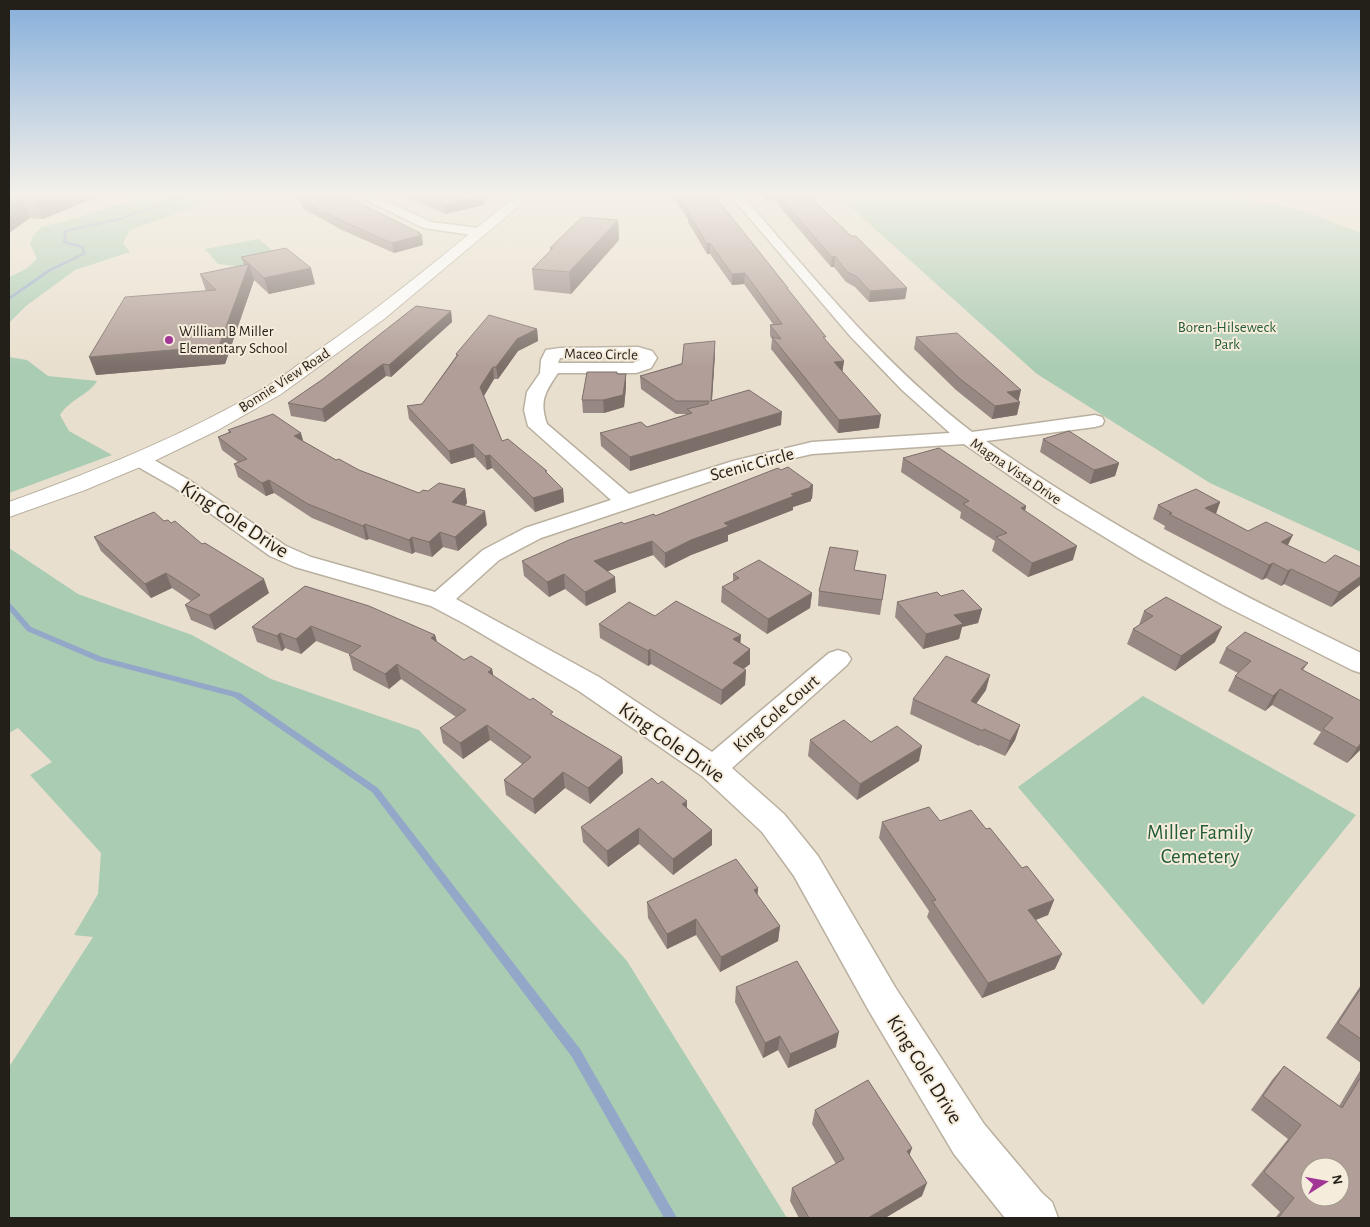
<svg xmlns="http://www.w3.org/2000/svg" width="1370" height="1227" font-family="'Alegreya Sans',sans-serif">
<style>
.green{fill:#aaccb3}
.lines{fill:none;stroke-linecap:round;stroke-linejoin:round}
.stream{fill:#93a7c8;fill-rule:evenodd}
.street-casing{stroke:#b9b0a0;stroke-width:3}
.secondary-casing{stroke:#b9b0a0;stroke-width:2}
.street{fill:#fff;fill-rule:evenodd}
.secondary{fill:#fff;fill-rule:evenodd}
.wall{fill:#988883}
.shaded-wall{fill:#7c6f6a}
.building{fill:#b19e98;stroke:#7c6f6a;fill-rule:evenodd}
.poi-dot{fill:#a13697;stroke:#f6ecdb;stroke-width:2}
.labels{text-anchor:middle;stroke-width:4;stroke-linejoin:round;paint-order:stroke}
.far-park-label{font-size:15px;fill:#245c39;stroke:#f6ecdb}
.far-poi-label{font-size:15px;fill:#231f19;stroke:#f6ecdb;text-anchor:start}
.far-street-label{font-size:15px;fill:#231f19;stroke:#f6ecdb}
.street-label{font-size:18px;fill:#231f19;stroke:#f6ecdb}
.near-street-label{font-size:21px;fill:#231f19;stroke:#f6ecdb}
.near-park-label{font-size:21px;fill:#245c39;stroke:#f6ecdb}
</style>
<rect width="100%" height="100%" fill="#e9dfce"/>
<path class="green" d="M147 195H230L130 230 123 243 130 252 75 270 26 306 9 323V277L26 269 37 259 30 244 33 236 41 227 64 222Z
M837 195H1219L1236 200 1246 199 1298 209 1361 233V552L1210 483 1037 374Z
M259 239 288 264 244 267 218 264 205 249Z
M9 357 27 360 48 376 97 381C89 395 70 399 60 415L69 431 112 455 9 493Z
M9 548 78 594 192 635 271 679 419 730 627 961 787 1218H9V1067L93 937 74 935 98 894 101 853 30 775 52 762 18 728 9 733Z
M1143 696 1356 815 1203 1005 1018 787Z"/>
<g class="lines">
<path class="stream" d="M185 195H190L120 220 67 232 66 241 83 246 86 254 51 271 9 300V297L49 269 83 253 81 248 63 243 64 230 118 218Z
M9 604H11L31 627 102 657 240 693 378 788 580 1049 677 1218H664L572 1057 372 792 234 697 97 661 27 631 9 610Z"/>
<g class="street-casing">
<path id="street" d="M356 195H372L431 222 479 228 485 232 479 236 424 228Z
M730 195H742C814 278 884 365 972 432L1095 415 1102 417 1104 421 1102 425 1095 427 986 441C1105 524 1231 591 1361 653V673L1352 670 1223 605 1139 558 1057 508 964 444 812 454 747 469 541 538 499 560 456 599 599 677 712 752 829 653 838 650 847 653 851 659 847 665 732 768 784 814 818 856 895 987 984 1124 1042 1193 1052 1202 1058 1218H1005L954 1154 869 1011 794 876 762 832 702 776 579 691 465 624 431 606 295 567 270 556 175 488 133 464 130 460 133 456 140 454 147 456 189 480 286 546 311 557 435 592 483 550 525 528 611 500 528 426 524 410 527 392 540 373 541 360 546 350 560 348 638 347 652 351 657 358 651 368 636 373H558C545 392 539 401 547 424L629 494 733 461 812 442 950 433 902 390 851 337ZM636 357 640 360 633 363H558L560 358Z"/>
</g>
<g class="secondary-casing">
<path id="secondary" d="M518 195H532L384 319 281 394 218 430 152 462 85 490 9 517V502C98 470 186 435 268 386 284 376 299 364 314 353 385 305 451 248 518 195Z"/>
</g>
<use href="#street" class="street"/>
<use href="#secondary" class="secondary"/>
</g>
<path class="wall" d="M9 195H102L43 219 30 218Z
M289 195H343L420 234 423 245 394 253 342 230 302 208 300 201Z
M403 195H487L484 205 445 214Z
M671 195H714L788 288V290L825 340 844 361 842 372 879 428 838 433 771 349 772 339 770 336V325L773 324 744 284 732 285 710 254H707L688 222V219Z
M762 195H808L907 288 905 299 869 302 855 287 846 282 834 267H831L774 200 767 201Z
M618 220 619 240 571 294 534 290 532 269 550 251V248Z
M241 257 315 284 269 294 254 280 225 364 96 375 206 291 200 274 244 265Z
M451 311 452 322 391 377 386 376 325 422 291 416 288 403Z
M537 329 538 341 518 351 498 379H494L484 396 502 441 547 474 563 489 564 502 535 512 492 468 487 470 475 457 451 464 409 419 407 406 422 404 456 356V354Z
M916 337 1018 401 1017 415 992 419 956 390 914 349Z
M715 353 712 401 781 425 630 471 601 446 600 433 647 427 687 414H676L641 389 640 376Z
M626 374V387L624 407 604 413H583L582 400Z
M228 430 303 441 336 460 359 470 419 493 428 491 465 489 467 503 465 506 487 525 458 551 443 547 432 557 415 552 412 554 369 539 366 540 312 518 274 493 266 496 238 477 234 464 238 462 222 450 218 437 229 432Z
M1043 439 1119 463 1115 476 1090 484 1040 452Z
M903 458 1026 506 1025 511 1073 560 1028 577 992 551 995 541 960 518 961 512 901 472Z
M781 470 813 485 812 499H811V501L793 507V510L728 535V541L691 555 665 568 653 555 607 571 616 592 586 606 565 589 549 597 524 576 522 561 624 524 655 516Z
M1220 502 1216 514 1248 531 1288 545 1360 585 1331 607 1284 584 1281 586 1266 578 1262 580 1164 529 1165 526 1153 519 1158 505Z
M164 521 202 544 269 593 215 630 191 620 185 605 191 601 172 588 151 598 101 551 94 537Z
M855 570 886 575 880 615 818 606 819 591Z
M733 574 812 593 810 608 767 634 721 602 722 587 733 581Z
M305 586 435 635 437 642 464 660 492 669 493 676 554 717 622 757 623 773 590 804 565 788 535 814 506 795 504 780 522 764 490 740 463 759 443 743 440 728 456 717 401 679 389 689 353 670 349 654 316 641 301 654 285 648 282 651 257 642 252 627Z
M941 596 982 609 978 623 962 627 959 639 923 649 895 617 897 602Z
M1144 611 1215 642 1175 671 1127 644 1133 629 1139 625Z
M655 616 741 643 750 649V664L743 669 746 670 745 685 721 705 651 664 648 666 600 638 599 624Z
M1226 648 1308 663 1303 670 1361 749 1347 763 1313 744 1321 732 1272 705 1265 711 1228 691 1235 676 1238 673 1219 663Z
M986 690 976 704 1020 725 1015 740 1005 756 980 745 979 746 910 714 913 699Z
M810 740 871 742 919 761 857 800 808 756Z
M687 808 712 830V845L673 875 639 844 608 867 583 842 581 827Z
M940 821 986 829 1022 868 1054 900 1048 915 1036 920 1055 969 982 998 927 917 929 911 879 838 882 822Z
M758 888 757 895 780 926 778 941 720 972 696 935 667 949 648 918 647 902Z
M1361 985V1063L1326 1038Z
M736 987 836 1047 788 1068 778 1050 763 1058 735 1002Z
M1284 1066 1339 1106 1361 1069V1218H1275L1280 1212 1251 1185 1288 1139 1251 1110 1272 1080Z
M815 1110 912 1148 909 1155 922 1196 885 1218H799L790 1201 792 1188 836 1164 812 1124Z"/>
<path class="shaded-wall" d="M14 195H20L30 218 9 233V199Z
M34 195H102L43 219Z
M483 195H487L484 205 445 214 444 204Z
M768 195H774V200L767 201Z
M618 220 619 240 571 294 569 272Z
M420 233V235H422L423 245 394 253 392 243Z
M710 243V254H707V244Z
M835 256 834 267H831L832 257Z
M249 264 254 280 225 364 96 375 89 357 219 346Z
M311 268 315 284 269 294 264 278Z
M745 273 744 284 732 285V274Z
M907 288 905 299 869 302 870 291Z
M451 311 452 322 391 377 389 365Z
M537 329 538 341 518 351 498 379 496 367 517 339Z
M715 341V353L711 414V401Z
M844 361 842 374 834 362Z
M383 364 386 376 325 422 322 409Z
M493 367 494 379 482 399 480 387Z
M626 374V387L624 407 604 413 603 400Z
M1021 390 1018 403 1007 392Z
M1020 402 1017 415 992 419 995 406Z
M782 412 781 425 630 471V457Z
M881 415 879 428 838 433 839 420Z
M301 433 305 447 294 436Z
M473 444 475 457 451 464 449 451Z
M490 455 492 468 487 470 485 456Z
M1119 463 1115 476 1090 484 1094 470Z
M269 480 274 493 266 496 262 483Z
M813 485 812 499H811V501L793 507V510L728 535V541L691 555 665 568V553L724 523Z
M465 489 467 503 454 516 452 502Z
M563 489 564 502 535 512 533 498Z
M1220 502 1215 516 1205 508Z
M1026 506 1023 520 1021 508Z
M485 511 487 525 458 551 455 537Z
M365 524 369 539 366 540 363 526Z
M440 532 443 547 432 557 429 542Z
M1293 535 1286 549 1281 542Z
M412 537 415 552 412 554 409 540Z
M652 541 653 555 595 576 594 561Z
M1077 546 1073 560 1028 577 1032 563Z
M1273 563 1266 578 1262 580 1269 565Z
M1291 569 1284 584 1281 586 1288 571Z
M166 573 172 588 151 598 145 584Z
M564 574 565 589 549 597 547 582Z
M1361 576V584L1360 585 1331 607 1339 592Z
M615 577 616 592 586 606 585 592Z
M264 579 269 593 215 630 209 615Z
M812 593 810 608 767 634 768 619Z
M982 609 978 623 962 627 959 639 923 649 926 634 954 615Z
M311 626 316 641 301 654 296 639Z
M1222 627 1215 642 1175 671 1181 656Z
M280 633 285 648 282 651 277 636Z
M435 635 439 650 431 638Z
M741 635 740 650 733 639Z
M650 649 651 664 648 666V651Z
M750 649V664L732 678 733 663Z
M397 664 401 679 389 689 385 674Z
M492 669 495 684 488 672Z
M746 670 745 685 721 705 722 690Z
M990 675 986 690 967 716 971 701Z
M1280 689 1272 705 1265 711 1273 696Z
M487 725 490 740 463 759 460 743Z
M1020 725 1015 740 1005 756 1010 741Z
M1361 743V749L1347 763 1357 748Z
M922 746 919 761 857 800 860 784Z
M622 757 623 773 590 804 588 788Z
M563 772 565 788 535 814 533 799Z
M687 801V817L682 804Z
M639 828V844L608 867 607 851Z
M712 830V845L673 875V859Z
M758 888 757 904 754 890Z
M1054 900 1048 915 1022 925 1028 910Z
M696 919V935L667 949V934Z
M780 926 778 941 720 972 721 957Z
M1062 954 1055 969 982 998 988 983Z
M839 1032 836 1047 788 1068 790 1054Z
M780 1036 778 1050 763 1058 765 1043Z
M912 1148 907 1162V1151Z
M927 1183 922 1196 885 1218H868Z"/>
<path class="building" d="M9 195H14L9 199Z
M303 195H343L420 233H418L422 235 392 243 340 220 299 199 307 197Z
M422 195H483L444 204Z
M678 195H714L788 288H787L826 337H823L844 361 834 362 881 415 839 420 772 337 781 339 770 325 782 324 745 273 732 274 710 243 707 244 688 212H690Z
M778 195H808L851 236H856L907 288 870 291 856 276 847 272 835 256 832 257Z
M582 217 618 220 569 272 532 269 553 248H550Z
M286 248 311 268 264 278 249 264 219 346 89 357 125 297 216 290 200 274 249 264 241 257Z
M416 306 451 311 389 365 383 364 322 409 288 403 323 379Z
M489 315 537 329 517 339 496 367H493L480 387 502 441 508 439 547 471H545L563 489 533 498 490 455 485 456 473 444 449 451 407 406 422 404 458 355 456 354Z
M957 333 1021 390 1007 392 1020 402 995 406 959 378 916 337Z
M715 341 711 401 749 390 782 412 630 457 600 433 641 422 647 427 692 413 687 409 708 404 709 401H676L640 376 682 364 684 344Z
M587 372H617V374H626L623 395 603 400H582Z
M273 414 301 433 294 436 336 460 339 459 359 470 419 493 423 490 428 491 439 483 465 489 452 502 485 511 455 537 440 532 429 542 412 537 409 540 365 524 363 526 308 504 269 480 262 483 234 464 247 459 218 437 231 432 228 430Z
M1069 431 1119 463 1094 470 1043 439Z
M939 448 1026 506 1021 508 1077 546 1032 563 996 537 1007 533 963 504 969 501 903 458Z
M788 467 813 485 810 486 812 487 791 494 794 496 724 523 729 526 691 540 665 553 652 541 594 561 615 577 585 592 564 574 547 582 522 561 569 540 622 522 624 524 654 514 655 516 778 468 781 470Z
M1196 489 1220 502 1205 508 1248 531 1266 522 1293 535 1281 542 1325 563 1335 555 1361 567V576L1339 592 1291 569 1288 571 1273 563 1269 565 1169 514 1172 513 1158 505Z
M154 512 164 521 168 520 171 523 175 521 202 544 205 543 264 579 209 615 185 605 200 595 166 573 145 584 94 537Z
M830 547 858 551 854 570 886 575 882 600 819 591Z
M759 560 812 593 768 619 722 587 739 578 733 574Z
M305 586 369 606 435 635 431 638 464 660 471 656 492 669 488 672 530 700 533 698 553 712 550 714 622 757 588 788 563 772 533 799 504 780 531 757 487 725 460 743 440 728 466 710 397 664 385 674 349 655 361 646 311 626 296 639 280 633 277 636 252 627Z
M963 590 982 609 954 615 963 624 926 634 897 602 937 592 941 596Z
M1166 597 1222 627 1181 656 1133 629 1153 616 1144 611Z
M676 601 741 635 733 639 750 649 733 663 746 670 722 690 650 649 648 651 599 624 629 602 655 616Z
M1245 632 1308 663 1301 669 1361 701V743L1357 748 1323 729 1333 718 1280 689 1273 696 1235 676 1251 661 1226 648Z
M946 656 990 675 971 701 1020 725 1010 741 984 729 983 731 913 699Z
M844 720 871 742 897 726 922 746 860 784 810 740Z
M652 778 658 784 662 781 687 801 682 804 712 830 673 859 639 828 607 851 581 827Z
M929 807 940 821 971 810 986 829 990 828 1022 868 1027 866 1054 900 1028 910 1062 954 988 983 932 901 936 900 882 822Z
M736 859 758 888 754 890 780 926 721 957 696 919 667 934 647 902Z
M797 961 839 1032 790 1054 780 1036 765 1043 736 987Z
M1361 988V1039L1338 1023Z
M1284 1066 1342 1108 1361 1077V1218H1278L1294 1198 1264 1172 1301 1125 1263 1096ZM1310 1167H1340V1197H1310Z
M868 1080 912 1148 907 1151 927 1183 868 1218H809L792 1188 844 1159 815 1110Z"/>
<linearGradient id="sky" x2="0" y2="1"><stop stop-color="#86afdb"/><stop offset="0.53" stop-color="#f5f1e9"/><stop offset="1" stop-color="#f5f1e9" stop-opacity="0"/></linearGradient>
<rect width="1370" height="367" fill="url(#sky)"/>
<circle class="poi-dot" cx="169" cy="340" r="5"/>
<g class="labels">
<g class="far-park-label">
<text x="1227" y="332">Boren-Hilseweck<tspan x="1227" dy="17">Park</tspan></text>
</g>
<g class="far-poi-label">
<text x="179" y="336">William B Miller<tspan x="179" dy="17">Elementary School</tspan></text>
</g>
<g class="far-street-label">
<text transform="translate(601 354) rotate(1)" y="5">Maceo Circle</text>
<text transform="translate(284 380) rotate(-33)" y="5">Bonnie View Road</text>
<text transform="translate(1016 471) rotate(34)" y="5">Magna Vista Drive</text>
</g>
<g class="street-label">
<text transform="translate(752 464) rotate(-15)" y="6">Scenic Circle</text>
<text transform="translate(776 713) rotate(-41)" y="6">King Cole Court</text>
</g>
<g class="near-street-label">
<text transform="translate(235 519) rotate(33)" y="7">King Cole Drive</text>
<text transform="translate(672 742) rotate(35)" y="7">King Cole Drive</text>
<text transform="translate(925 1069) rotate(58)" y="7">King Cole Drive</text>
</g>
<g class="near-park-label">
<text x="1200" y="839">Miller Family<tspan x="1200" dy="24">Cemetery</tspan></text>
</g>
</g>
<rect width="1370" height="1227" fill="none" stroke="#231f19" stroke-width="20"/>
<g transform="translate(1325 1182) rotate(79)"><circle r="24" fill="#f6ecdb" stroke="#a29a8d"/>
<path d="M0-4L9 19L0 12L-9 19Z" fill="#a13697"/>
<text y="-8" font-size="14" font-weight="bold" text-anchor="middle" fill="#231f19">N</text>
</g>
</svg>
